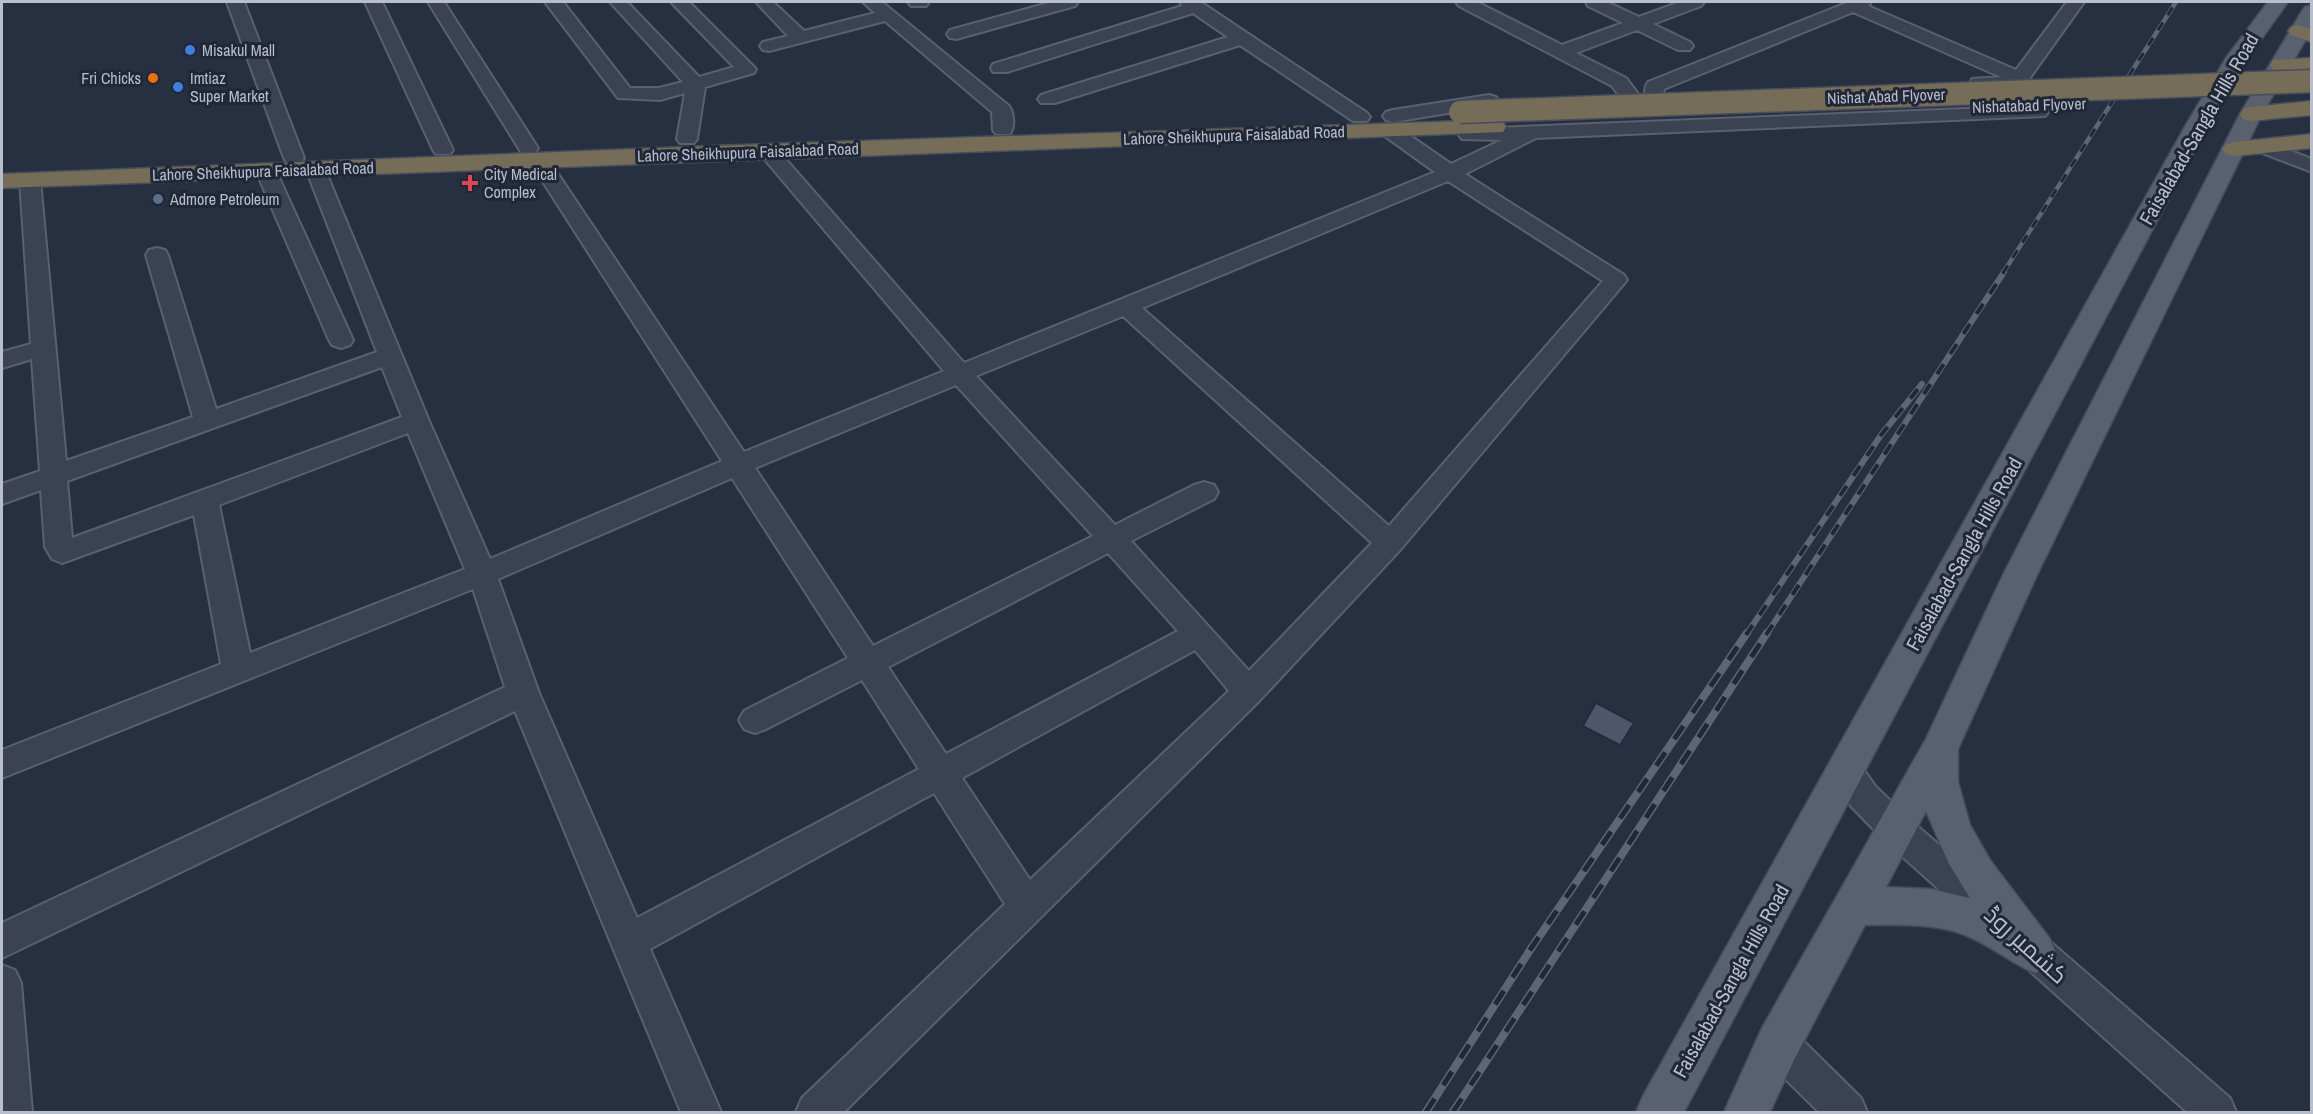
<svg xmlns="http://www.w3.org/2000/svg" width="2313" height="1114" font-family="'Archivo Narrow',Cairo,sans-serif">
<style>
.building{fill:#4d566a;stroke:#222938;stroke-width:1.5}
.lines{fill:none;stroke-linecap:round;stroke-linejoin:round}
.minor-casing{stroke:#59606e;stroke-width:4}
.major-casing{stroke:#454b5a;stroke-width:3}
.highway-casing{stroke:#464d5b;stroke-width:3}
.minor{fill:#3b4251;fill-rule:evenodd}
.major{fill:#596170;fill-rule:evenodd}
.highway{fill:#766d58;fill-rule:evenodd}
.rail-far2-casing{stroke:#5d6677;stroke-width:4.5}
.rail-far1-casing{stroke:#5d6677;stroke-width:6}
.rail-casing{stroke:#5d6677;stroke-width:8}
.rail-far2{stroke:#202736;stroke-width:3;stroke-dasharray:9;stroke-linecap:butt}
.rail-far1{stroke:#202736;stroke-width:4;stroke-dasharray:12;stroke-linecap:butt}
.rail{stroke:#202736;stroke-width:5;stroke-dasharray:16;stroke-linecap:butt}
.highway-bridge-casing{stroke:#464d5b;stroke-width:25;stroke-linecap:butt}
.highway-bridge{stroke:#766d58;stroke-width:22}
.shop-dot{fill:#3f7fe0;stroke:#202736;stroke-width:2}
.food-dot{fill:#e8710a;stroke:#202736;stroke-width:2}
.health-dot{fill:#e0444e;stroke:#202736;stroke-width:2}
.service-dot{fill:#5c6f8a;stroke:#202736;stroke-width:2}
.labels{text-anchor:middle;stroke-width:6;stroke-linejoin:round;paint-order:stroke}
.far-poi-label{font-size:16px;fill:#b8becb;stroke:#202736;text-anchor:start}
.far-street-label{font-size:16px;fill:#b8becb;stroke:#202736}
.street-label{font-size:20px;fill:#b8becb;stroke:#202736}
.near-street-label{font-size:24px;fill:#b8becb;stroke:#202736}
</style>
<rect width="100%" height="100%" fill="#273041"/>
<path class="building" d="M1596 703 1634 723 1620 745 1583 726Z"/>
<g class="lines">
<g class="minor-casing">
<path id="minor" d="M227 2H244L304 158 301 162H287L284 158Z
M365 2H382L453 150 450 154H436L433 150Z
M428 2H444L538 148 535 152H521Z
M545 2H563L630 88H659L683 82 610 2H627L699 77 734 67 671 2H689L756 69 754 73 705 87 697 139 694 143H680L677 139 685 93 660 100 618 98Z
M756 2H773L804 31 875 13 863 2H882L1009 106C1014 113 1015 127 1010 134H996L993 130 992 112 885 21 769 51 763 50 760 46 763 42 788 36Z
M908 2H929L926 6H911Z
M1052 2H1078L1075 6 956 39 950 38 947 34 950 30Z
M1180 2 1202 3 1367 113 1370 117 1367 121H1353L1240 45 1055 103H1041L1038 99 1041 95 1228 37 1193 13 1007 72H993L991 68 993 64 1182 6Z
M1456 2H1477L1562 45 1623 23 1588 6 1586 2H1607L1639 17 1680 2H1704L1701 6 1653 24 1690 42 1693 46 1690 50H1678L1637 30 1576 53 1626 78 1641 98 1638 102C1624 106 1620 96 1612 86L1459 6Z
M1849 2H1871L1868 6 2016 70 2067 2H2084L2024 86 2017 88 1972 87 1970 83 1972 79 2001 77 1853 12 1664 89 1662 100H1648C1644 94 1644 88 1648 82Z
M1489 95 1496 97 1499 101 1496 105 1393 122 1386 120 1383 116 1386 112 1393 110Z
M2038 106 2045 108 2048 112 2045 116 1536 138 1465 174 1624 275 1627 280 1400 550 1259 701 844 1112H796L802 1098 1005 904 934 793 650 949 721 1112H681L515 711 2 958V923L505 687 473 589 2 778V750L221 664 194 515 62 563 52 559 45 547 41 490 2 504V484L40 471 32 359 2 368V352L31 344 20 180 23 176 30 174 37 176 40 180 66 461 193 417 146 255 149 250 157 248 165 250 168 255 216 409 377 352 306 169 309 165 316 163 323 165 429 421 490 559 722 461 529 160 532 156H546L744 452 944 371 761 155 758 151 761 147H775L964 363 1435 172 1382 134 1379 130 1382 126H1396L1451 164 1502 140 1462 139 1459 135 1462 131 1469 129ZM1448 181 1603 281 1389 526 1142 308ZM1123 316 1372 543 1249 671 1131 541 1214 499 1218 492 1214 485 1204 482 1194 485 1115 525 976 376ZM382 367 402 417 72 538 67 481ZM956 385 1093 536 873 646 755 468ZM408 433 465 569 250 653 219 505ZM732 478 848 658 744 711 739 720 744 729 755 733 766 729 862 680 919 769 637 918 539 693 498 579ZM1108 553 1178 631 946 754 888 667ZM1195 650 1229 691 1030 880 962 778Z
M2264 141 2312 159V172L2257 151 2254 147 2257 143Z
M266 165 273 167 276 171 353 340 350 345 341 348 332 345 329 340 256 171 259 167Z
M1845 756 1857 760 1875 786 1908 818 2230 1098 2236 1112H2187L1884 840 1851 806 1829 770 1833 760Z
M2 965 15 970 21 983 32 1112H2Z
M1778 1025 1792 1030 1861 1098 1867 1112H1819L1764 1058 1759 1044 1764 1030Z"/>
</g>
<g class="major-casing">
<path id="major" d="M2268 2H2288L2247 59 2209 123 1684 1112H1636L1643 1096 2187 123 2226 58Z
M2312 5V29L2262 114 2037 575 1958 749V782L1970 825 1990 860 2050 939 2056 953 2050 967 2035 973C2010 963 1988 943 1962 934 1932 923 1897 925 1865 925L1794 1060 1770 1112H1724L1762 1028 1926 739 2003 575 2240 114 2302 11 2305 7ZM1926 811 1949 864 1970 898 1931 889 1886 887Z"/>
</g>
<g class="highway-casing">
<path id="highway" d="M2298 25 2312 29V42L2291 35 2288 31 2291 27Z
M2312 58V70H2273L2270 65 2273 60Z
M2312 101V115L2251 121 2243 119 2240 114 2243 109 2251 107Z
M1495 120 1503 122 1506 127 1503 132 2 188V174L712 146Z
M2312 134V148L2234 156 2226 154 2222 149 2226 144 2234 142Z"/>
</g>
<use href="#minor" class="minor"/>
<use href="#major" class="major"/>
<use href="#highway" class="highway"/>
<g class="rail-far2-casing">
<path id="rail-far2" d="M2003 273 2176 2"/>
</g>
<g class="rail-far1-casing">
<path id="rail-far1" d="M1746 635 1881 435 1922 384
M1766 635 2004 272"/>
</g>
<g class="rail-casing">
<path id="rail" d="M1426 1112 1532 947 1747 633
M1453 1112 1767 633"/>
</g>
<use href="#rail-far2" class="rail-far2"/>
<use href="#rail-far1" class="rail-far1"/>
<use href="#rail" class="rail"/>
<g class="highway-bridge-casing">
<path id="highway-bridge" d="M1460 112 2312 81"/>
</g>
<use href="#highway-bridge" class="highway-bridge"/>
</g>
<g class="shop-dot">
<circle cx="190" cy="50" r="6"/>
<circle cx="178" cy="87" r="6"/>
</g>
<circle class="food-dot" cx="153" cy="78" r="6"/>
<path class="health-dot" d="M467 174h6v6h6v6h-6v6h-6v-6h-6v-6h6z"/>
<circle class="service-dot" cx="158" cy="199" r="6"/>
<g class="labels">
<g class="far-poi-label">
<text x="202" y="56">Misakul Mall</text>
<text x="141" y="84" text-anchor="end">Fri Chicks</text>
<text x="190" y="84">Imtiaz<tspan x="190" dy="18">Super Market</tspan></text>
<text x="484" y="180">City Medical<tspan x="484" dy="18">Complex</tspan></text>
<text x="170" y="205">Admore Petroleum</text>
</g>
<g class="far-street-label">
<text transform="translate(1886 96) rotate(-2)" y="6">Nishat Abad Flyover</text>
<text transform="translate(2029 105) rotate(-2)" y="6">Nishatabad Flyover</text>
<text transform="translate(1234 135) rotate(-2)" y="6">Lahore Sheikhupura Faisalabad Road</text>
<text transform="translate(748 152) rotate(-2)" y="6">Lahore Sheikhupura Faisalabad Road</text>
<text transform="translate(263 171) rotate(-2)" y="6">Lahore Sheikhupura Faisalabad Road</text>
</g>
<g class="street-label">
<text transform="translate(2199 129) rotate(-60)" y="7">Faisalabad-Sangla Hills Road</text>
<text transform="translate(1964 554) rotate(-61)" y="7">Faisalabad-Sangla Hills Road</text>
<text transform="translate(1731 981) rotate(-61)" y="7">Faisalabad-Sangla Hills Road</text>
</g>
<g class="near-street-label">
<text transform="translate(2026 945) rotate(42)" y="8">کشمیر روڈ</text>
</g>
</g>
<rect width="2313" height="1114" fill="none" stroke="#b8becb" stroke-width="6"/>
</svg>
